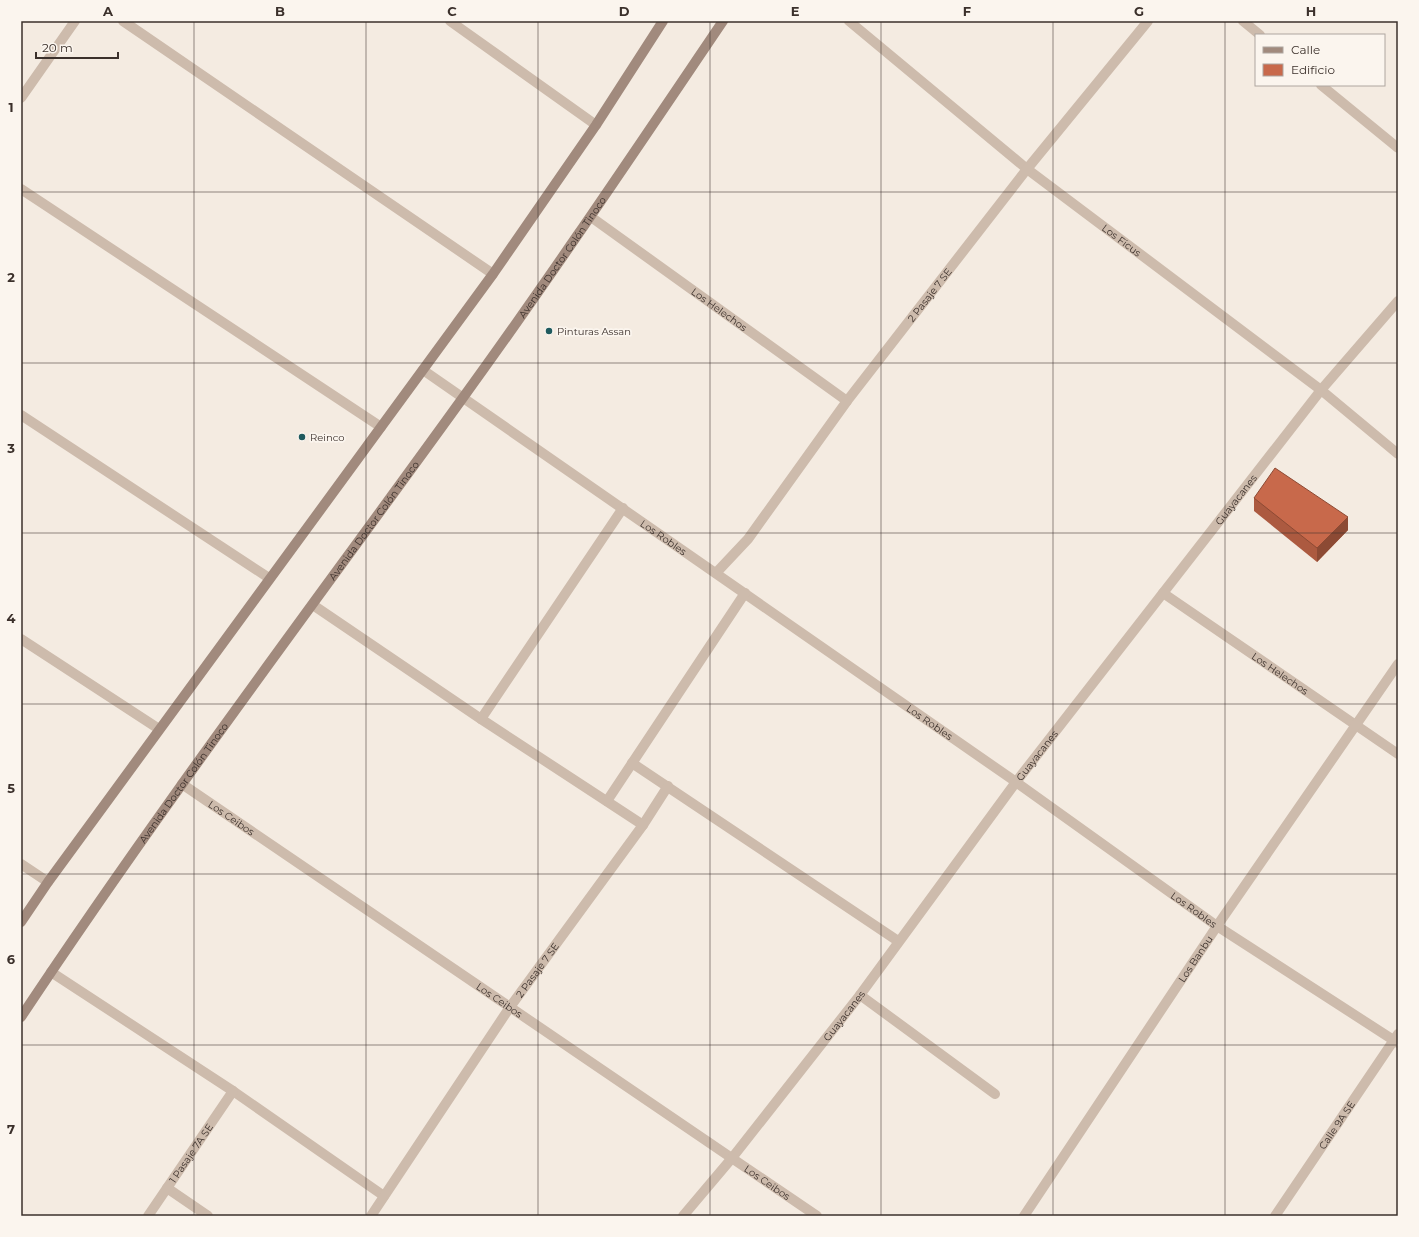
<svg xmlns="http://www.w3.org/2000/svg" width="1419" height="1237" font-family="Montserrat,sans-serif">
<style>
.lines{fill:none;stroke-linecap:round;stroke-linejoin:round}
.lane{stroke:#cdbbac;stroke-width:10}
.street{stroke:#cdbbac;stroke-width:10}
.secondary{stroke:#a18a7d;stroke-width:10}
.wall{fill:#ac5a40}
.shaded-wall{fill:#8c4a34}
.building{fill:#c8694b;stroke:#8c4a34}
.grid{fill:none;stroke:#3b302b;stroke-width:1;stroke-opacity:0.55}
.poi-dot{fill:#1f5a5e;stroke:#fbf5ee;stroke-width:1.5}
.labels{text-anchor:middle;stroke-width:3.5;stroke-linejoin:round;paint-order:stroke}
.street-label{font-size:10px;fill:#3b302b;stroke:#fbf5ee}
.poi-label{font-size:10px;fill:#3b302b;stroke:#fbf5ee;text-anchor:start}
.neatline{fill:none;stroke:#3b302b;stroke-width:1.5}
.grid-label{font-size:13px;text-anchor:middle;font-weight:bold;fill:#3b302b}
</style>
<rect width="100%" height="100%" fill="#f4ebe1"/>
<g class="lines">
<path class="lane" d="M860 995 995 1094"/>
<g class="street">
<path d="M123 21 493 274"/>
<path d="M450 21 596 125"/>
<path id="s1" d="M849 21 1027 169 1321 390 1398 454"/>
<path d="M1243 21 1260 35"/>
<path d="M1321 85 1398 148"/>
<path d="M21 98 75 21"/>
<path d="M21 189 381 427"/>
<path id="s2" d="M591 217 847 401"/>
<path id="s3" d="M423 370 1016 782 1217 926 1398 1043"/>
<path d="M21 415 269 578"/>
<path id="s4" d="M716 573 748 539 847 401 1027 169 1148 21"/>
<path id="s5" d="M1163 593 1398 754"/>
<path d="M313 605 481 719 643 825"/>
<path d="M21 639 159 729"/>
<path d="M481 719 623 508"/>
<path d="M632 763 898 941"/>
<path id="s6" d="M182 784 817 1216"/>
<path d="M607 801 745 593"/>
<path d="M21 864 48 882"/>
<path d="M51 972 233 1091 384 1196"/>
<path d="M167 1188 208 1216"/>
<path id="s7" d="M148 1216 233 1091"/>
<path id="s8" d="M371 1216 510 1007 643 825 668 786"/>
<path id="s9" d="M683 1216 732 1158 860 995 1016 782 1321 390 1398 301"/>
<path id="s10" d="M1024 1216 1217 926 1398 664"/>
<path id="s11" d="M1275 1216 1398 1034"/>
</g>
<g class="secondary">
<path d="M21 922 48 882 493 274 596 125 663 21"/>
<path id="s12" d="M21 1017C161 806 314 604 462 399 552 275 637 148 723 21"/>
</g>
</g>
<path class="wall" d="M1254 498 1348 530 1317 562 1254 511Z"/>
<path class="shaded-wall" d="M1348 517V530L1317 562V548Z"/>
<path class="building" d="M1275 468 1348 517 1317 548 1254 498Z"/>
<path class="grid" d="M194 21V1216M366 21V1216M538 21V1216M710 21V1216M881 21V1216M1053 21V1216M1225 21V1216M21 192H1398M21 363H1398M21 533H1398M21 704H1398M21 874H1398M21 1045H1398"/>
<g class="poi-dot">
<circle cx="549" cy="331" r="4"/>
<circle cx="302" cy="437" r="4"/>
</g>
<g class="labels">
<g class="street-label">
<text dy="4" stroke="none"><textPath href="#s1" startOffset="350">Los Ficus</textPath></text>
<text dy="4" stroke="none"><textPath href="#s12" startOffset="933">Avenida Doctor Colón Tinoco</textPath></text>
<text dy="4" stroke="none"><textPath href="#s4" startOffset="351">2 Pasaje 7 SE</textPath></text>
<text dy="4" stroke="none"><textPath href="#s2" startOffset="158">Los Helechos</textPath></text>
<text dy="4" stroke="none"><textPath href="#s9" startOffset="905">Guayacanes</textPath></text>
<text dy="4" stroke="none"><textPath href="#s12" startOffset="609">Avenida Doctor Colón Tinoco</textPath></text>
<text dy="4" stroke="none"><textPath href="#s3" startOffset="293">Los Robles</textPath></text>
<text dy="4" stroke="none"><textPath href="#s5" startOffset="142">Los Helechos</textPath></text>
<text dy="4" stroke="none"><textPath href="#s3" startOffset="617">Los Robles</textPath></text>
<text dy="4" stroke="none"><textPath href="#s9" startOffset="581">Guayacanes</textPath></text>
<text dy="4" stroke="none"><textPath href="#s12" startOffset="285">Avenida Doctor Colón Tinoco</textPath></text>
<text dy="4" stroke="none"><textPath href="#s6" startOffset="60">Los Ceibos</textPath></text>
<text dy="4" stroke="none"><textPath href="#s3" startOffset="941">Los Robles</textPath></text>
<text dy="4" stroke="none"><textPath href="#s10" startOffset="309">Los Banbu</textPath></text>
<text dy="4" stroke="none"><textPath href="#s8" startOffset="297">2 Pasaje 7 SE</textPath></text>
<text dy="4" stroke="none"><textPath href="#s6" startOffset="384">Los Ceibos</textPath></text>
<text dy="4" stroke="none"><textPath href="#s9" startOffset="257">Guayacanes</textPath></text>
<text dy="4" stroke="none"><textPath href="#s11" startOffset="110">Calle 9A SE</textPath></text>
<text dy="4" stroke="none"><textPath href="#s7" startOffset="76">1 Pasaje 7A SE</textPath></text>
<text dy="4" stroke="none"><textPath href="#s6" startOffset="708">Los Ceibos</textPath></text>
</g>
<g class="poi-label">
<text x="557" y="335">Pinturas Assan</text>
<text x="310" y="441">Reinco</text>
</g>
</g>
<rect width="1419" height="1237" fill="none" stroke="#fbf5ee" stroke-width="44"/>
<rect x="1255" y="34" width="130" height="52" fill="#fbf5ee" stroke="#aea6a0"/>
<rect x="1263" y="47" width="20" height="6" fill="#a18a7d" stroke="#aea6a0"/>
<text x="1291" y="54" font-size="12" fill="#3b302b">Calle</text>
<rect x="1263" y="64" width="20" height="12" fill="#c8694b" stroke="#aea6a0"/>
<text x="1291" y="74" font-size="12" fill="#3b302b">Edificio</text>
<path d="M36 52v6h82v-6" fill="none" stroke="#3b302b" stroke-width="2"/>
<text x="42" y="52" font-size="12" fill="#3b302b" stroke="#fbf5ee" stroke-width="3" paint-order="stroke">20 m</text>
<rect x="22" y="22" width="1375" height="1193" class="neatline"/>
<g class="grid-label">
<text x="108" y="16">A</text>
<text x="280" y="16">B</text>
<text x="452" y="16">C</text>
<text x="624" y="16">D</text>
<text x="795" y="16">E</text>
<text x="967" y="16">F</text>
<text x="1139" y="16">G</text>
<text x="1311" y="16">H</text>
<text x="11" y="112">1</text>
<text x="11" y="282">2</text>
<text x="11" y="453">3</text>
<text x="11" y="623">4</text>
<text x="11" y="793">5</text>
<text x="11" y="964">6</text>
<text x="11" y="1134">7</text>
</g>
</svg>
